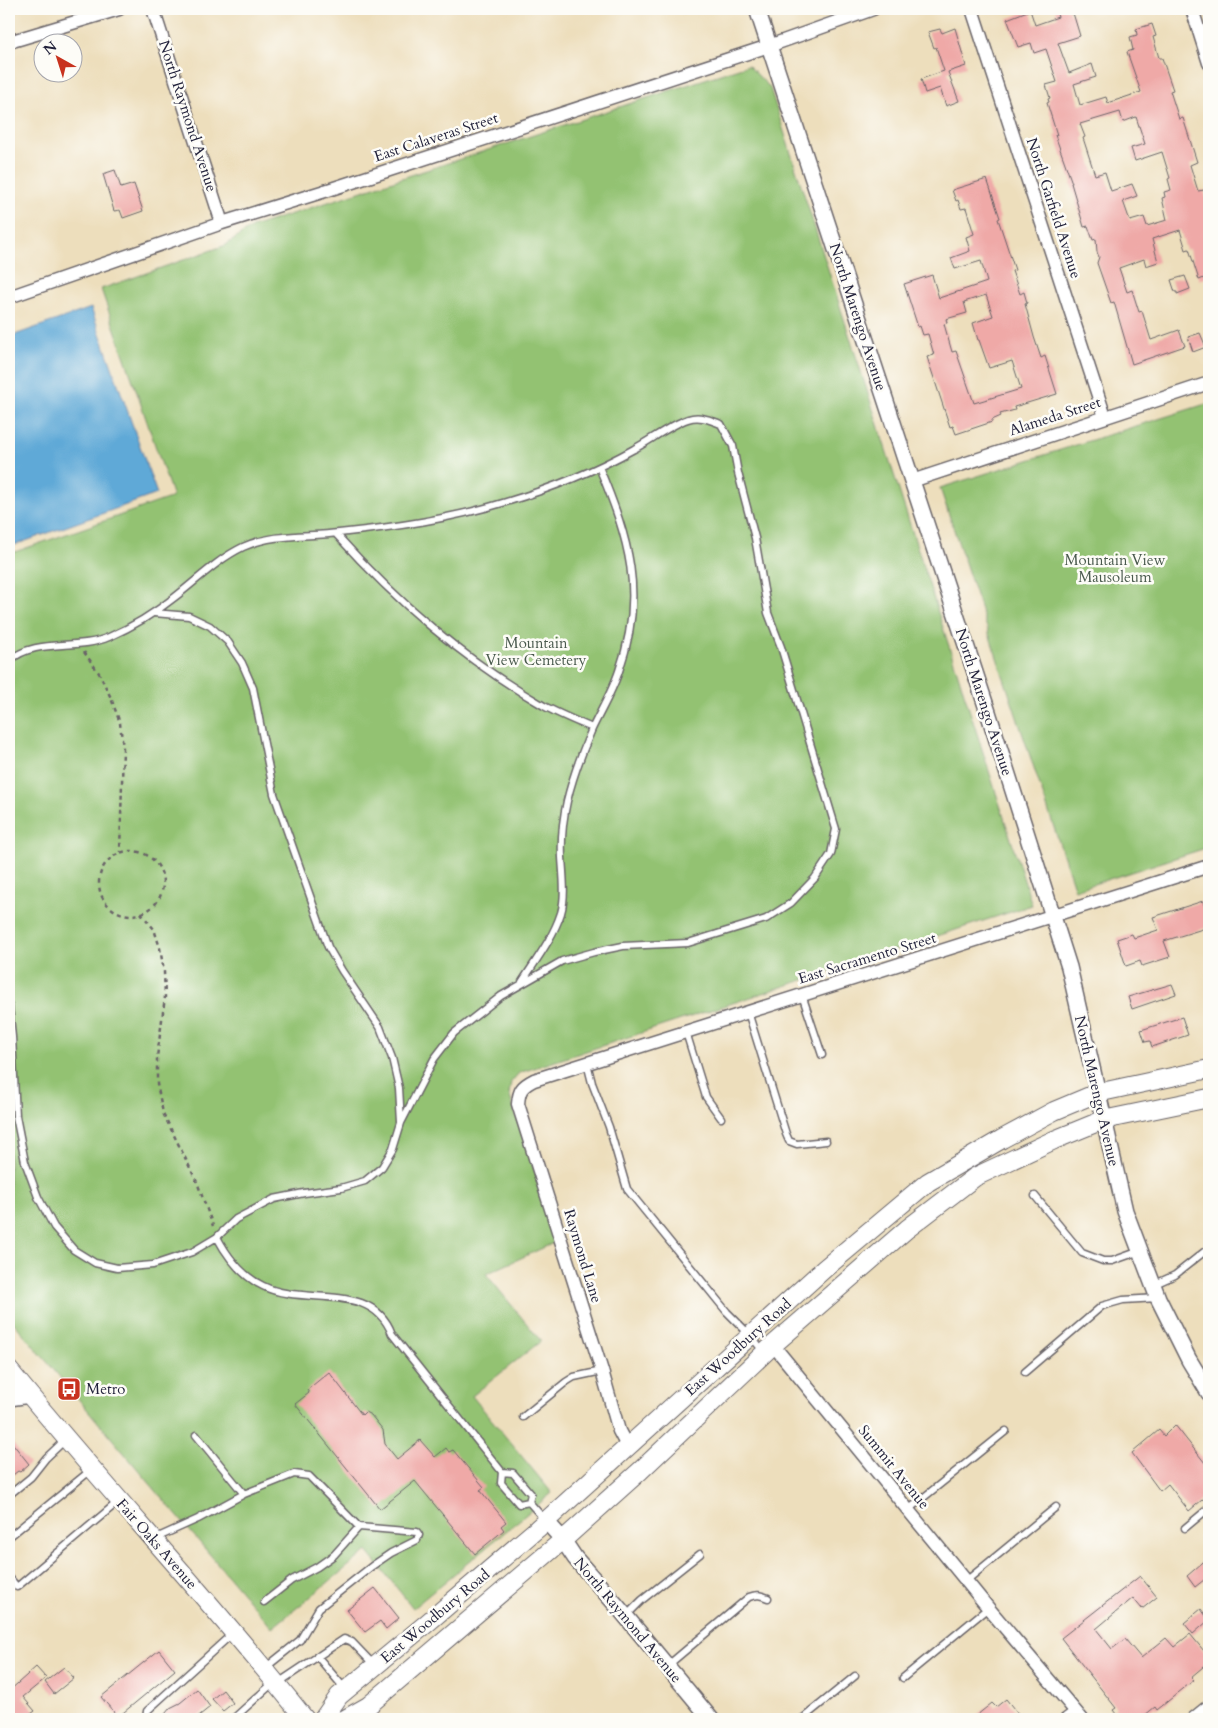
<svg xmlns="http://www.w3.org/2000/svg" width="1218" height="1728" font-family="Cardo,serif">
<style>
.green{fill:#93c272;stroke:#5a7256}
.water{fill:#5fa9d7;stroke:#406689}
.building{fill:#efa9a7;fill-rule:evenodd}
.lines{fill:none;stroke-linecap:round;stroke-linejoin:round}
.service-casing{stroke:#696468;stroke-width:9}
.minor-casing{stroke:#696468;stroke-width:15}
.tertiary-casing{stroke:#696468;stroke-width:18}
.secondary-casing{stroke:#696468;stroke-width:20}
.path{stroke:#696468;stroke-width:2.5;stroke-dasharray:4 4;stroke-linecap:butt}
.service{stroke:#fff;stroke-width:6}
.minor{stroke:#fff;stroke-width:12}
.tertiary{stroke:#fff;stroke-width:15}
.secondary{stroke:#fff;stroke-width:18}
.labels{text-anchor:middle;stroke-width:5;stroke-linejoin:round;paint-order:stroke}
.street-label{font-size:15px;fill:#22223b;stroke:#fdfcf7}
.park-label{font-size:15px;fill:#4a5a4e;stroke:#fdfcf7}
.poi-label{font-size:15px;fill:#22223b;stroke:#fdfcf7;text-anchor:start}
</style>
<rect width="100%" height="100%" fill="#fdfcf7"/>
<filter id="ink" filterUnits="userSpaceOnUse"><feTurbulence type="fractalNoise" baseFrequency=".02" numOctaves="2"/><feDisplacementMap in="SourceGraphic" scale="10" xChannelSelector="R" yChannelSelector="G"/><feConvolveMatrix kernelMatrix="1 2 1 2 8 2 1 2 1" color-interpolation-filters="sRGB"/></filter>
<filter id="wash" filterUnits="userSpaceOnUse"><feTurbulence type="fractalNoise" baseFrequency=".0096" numOctaves="4" result="noise"/><feDisplacementMap in="SourceGraphic" scale="20" xChannelSelector="R" yChannelSelector="G"/><feGaussianBlur stdDeviation="1.12" result="paint"/><feColorMatrix in="noise" values="0 0 0 0 0 0 0 0 0 0 0 0 0 0 0 0 0 1.4 0 .05"/><feComposite in="paint" operator="in"/></filter>
<g filter="url(#wash)">
<rect width="100%" height="100%" fill="#eddebc"/>
<path class="green" d="M748 65 770 88 1032 905 519 1073 511 1082 509 1094 558 1241 486 1274 541 1341 472 1396 552 1493 413 1608 367 1551 272 1628 9 1317V554L173 497 101 289 226 245 252 227Z
M1209 403V847L1075 890 940 488Z"/>
<path class="water" d="M91 308 157 494 9 547V337Z"/>
<g id="blocks">
<path class="building" d="M1055 9H1068L1070 14 1073 13 1080 36 1058 43 1069 73 1092 64 1096 77 1074 84 1080 105 1106 97 1108 103 1141 92 1127 52 1133 50 1130 37 1137 35 1136 29 1152 24 1156 36 1153 37 1159 58H1162L1173 90 1170 91 1179 119 1183 118 1197 162 1190 165 1198 191 1204 190 1209 207V276L1199 280 1189 249 1186 250 1180 230 1152 239 1158 262 1146 266 1144 259 1119 268 1127 292 1132 290 1139 312 1142 311 1151 340 1179 330 1185 346 1132 364 1114 302 1111 303 1097 263 1099 257 1097 252 1096 239 1093 240 1088 226 1084 227 1071 183H1072L1055 135H1057L1047 103 1049 102 1048 99 1050 98 1046 85 1057 82 1046 49 1034 53 1031 43 1018 47 1007 19 1030 10 1035 25 1058 17ZM1120 112 1123 122 1136 117 1145 144 1131 148 1135 161 1162 152 1170 178 1168 179 1171 190 1164 192 1165 197 1162 198 1167 220 1147 226 1144 217 1130 221 1123 201 1137 196 1132 184 1111 191 1105 172 1095 175 1083 138 1085 137 1080 124Z
M955 28 966 66 948 72 959 101 946 106 940 88 925 93 921 79 944 71 936 47 934 48 928 32 940 29 942 33Z
M115 170 121 188 134 184 143 211 123 218 120 210 114 211 103 174Z
M987 179 1000 218 998 219 1015 270 1012 271 1020 294 1024 292 1027 303 1025 304 1034 337 1041 358 1045 356 1057 394 1014 407 1015 410 1000 414 1001 416 992 420V422L956 434 953 426 950 427 927 357 934 355 928 334 923 335 920 326 918 327 904 284 932 275 939 298 987 282 981 261 955 269 951 258 970 251 966 237 974 234 966 208 961 209 958 200 956 201 952 190ZM986 295 993 316 973 323 978 340H979L989 368 1012 361 1021 389 974 403 956 351 952 352 944 324 947 323 946 319 967 313 964 302Z
M1185 276 1190 289 1177 294V292H1175L1171 280Z
M1200 333 1206 347 1193 352 1188 337Z
M1203 901 1209 921V927L1164 941 1170 957 1142 966 1140 961 1126 966 1117 939 1132 934 1134 938 1158 930 1153 917Z
M1172 984 1176 994 1132 1009 1128 997Z
M1182 1017 1188 1035 1152 1047 1150 1041 1145 1042 1141 1030Z
M329 1372 362 1415 365 1412 371 1415 383 1430 385 1444 397 1459 420 1440 435 1457 446 1448 449 1452 453 1450 484 1487 480 1490 506 1522 501 1526 504 1530 475 1554 415 1481 380 1509 295 1404 309 1393 307 1390Z
M1175 1425 1209 1468V1494L1189 1511 1168 1484 1160 1491 1132 1453 1159 1430 1164 1436Z
M9 1439 29 1464 20 1472 18 1471 9 1478Z
M1209 1557V1576L1195 1587 1187 1576Z
M1140 1576 1157 1597 1142 1609 1133 1598 1096 1629 1112 1649 1125 1639 1141 1658 1166 1638 1174 1647 1190 1634 1209 1657V1662L1191 1677 1194 1680 1157 1710 1155 1707 1140 1719H1120L1113 1710 1116 1708 1061 1638Z
M375 1588 399 1618 386 1629 380 1621 365 1632 347 1610Z
M1201 1609 1209 1620 1193 1634 1184 1623Z
M159 1650 175 1670 118 1717 101 1697Z
M36 1667 46 1678 23 1697 35 1711 24 1719H15L9 1712V1691Z
M64 1667 74 1678 54 1694 45 1682Z
M197 1689 210 1707 195 1719H161L170 1708 180 1703Z
M223 1690 233 1703 223 1711 212 1699Z
M1006 1699 1022 1719H972L992 1703 996 1707Z"/>
</g>
</g>
<g filter="url(#ink)">
<use href="#blocks" fill-opacity="0" stroke="#696468" stroke-width="1"/>
<g class="lines">
<g class="service-casing">
<path id="service" d="M336 534C398 603 463 659 544 706 559 714 576 721 592 728
M154 613 189 616 210 626 228 642 242 663 253 688 274 794 328 947 342 971 380 1027 392 1058 399 1088 401 1122
M9 661C36 637 77 651 109 637 132 627 155 613 175 597 197 580 218 559 243 547 274 533 306 537 339 533 395 527 451 519 506 502 550 489 593 472 634 449 651 440 670 425 688 419 700 415 710 420 721 424L733 446 738 473 755 538 768 613 781 647 836 829 831 854 815 878 791 903 766 919 688 943 623 946 594 952 562 961 501 996 454 1033 434 1059 401 1123 393 1149 382 1167 365 1181 341 1188 304 1193 274 1199 236 1219 217 1237 192 1252 153 1265 117 1268 95 1263 74 1250 54 1227 38 1197 25 1162 16 1116 12 1037 9 1006
M522 982C536 960 553 938 561 913 566 896 563 875 562 857 561 837 563 819 567 801 573 776 582 752 592 729 601 710 612 692 619 671 646 594 629 539 599 467
M802 995 822 1055
M748 1012 786 1134 789 1141 797 1144 826 1141
M686 1032 706 1097 721 1118
M587 1063 592 1083 609 1127 627 1189 727 1312 750 1335 764 1352
M1035 1196 1082 1253 1103 1261H1112L1140 1251
M217 1237C228 1258 242 1276 263 1286 304 1307 372 1280 392 1334L502 1472 501 1483 519 1504 529 1502
M1153 1285 1175 1275 1209 1248
M1025 1372 1102 1306 1123 1300 1158 1298
M523 1417 566 1382 574 1377 602 1371
M196 1435 244 1494
M502 1472 513 1473 531 1494 529 1502
M9 1495 31 1477 46 1458 65 1440
M529 1502 545 1520
M908 1510 1006 1431
M1185 1528 1209 1508
M9 1537 91 1470
M156 1538 198 1519 244 1494 294 1474 309 1476 359 1527 417 1532 419 1535 417 1540 391 1553 372 1566 319 1608 300 1640 265 1668
M9 1577 17 1587 119 1501
M966 1581 1056 1507
M264 1602 292 1580 317 1567 334 1555 359 1527
M626 1616 642 1600 700 1554
M317 1656 345 1689
M667 1666 749 1597C757 1594 761 1595 768 1598
M903 1678 988 1608
M278 1683 344 1639 352 1642 374 1665
M146 1719 147 1711 233 1633
M233 1719 273 1683
M802 1719 855 1676
M1062 1719 1074 1710"/>
</g>
<g class="minor-casing">
<path id="minor" d="M153 9 222 223
M972 9 1105 417
M1192 9 1209 63
M9 42 119 9
M9 297 222 223 325 191 769 46 873 9
M912 481 1209 383
M773 1345 990 1610 1082 1719
M628 1448 619 1431 602 1371 518 1104C519 1090 522 1086 534 1080L1209 866
M1193 1719 1209 1706"/>
</g>
<g class="tertiary-casing">
<path id="tertiary" d="M757 9 988 712 1069 967 1125 1211 1158 1298 1189 1360 1209 1393
M9 1398 30 1395
M546 1521 563 1540 575 1558 618 1607 711 1719"/>
</g>
<g class="secondary-casing">
<path id="secondary" d="M9 1370C105 1488 210 1599 305 1719
M323 1719 339 1696 426 1624 537 1529 824 1269 928 1182 1002 1139 1054 1111 1097 1093 1209 1069
M345 1719 368 1706 563 1540 640 1471 773 1345 907 1229 975 1177 1054 1140 1103 1120 1209 1098"/>
</g>
<path class="path" d="M84 652 99 673 111 698 120 723 123 748 120 852
M99 883a32 32 0 1 1 64 0a32 32 0 1 1-64 0Z
M141 913 154 929 160 948 164 972 165 997 157 1057V1084L163 1113 197 1182 213 1226"/>
<use href="#service" class="service"/>
<use href="#minor" class="minor"/>
<use href="#tertiary" class="tertiary"/>
<use href="#secondary" class="secondary"/>
</g>
</g>
<defs>
<g id="bus-square" transform="scale(1.25)"><rect x="-9" y="-9" width="18" height="18" rx="4" fill="#c8321e" stroke="#fdfcf7"/><path d="M-5-6H5V4H4V6H2V4H-2V6H-4V4H-5ZM-3.5-4V0h7V-4ZM-3.5 1.2v1.5H-2V1.2ZM2 1.2v1.5H3.5V1.2Z" fill="#fff"/></g>
</defs>
<g fill-rule="evenodd">
<use href="#bus-square" x="69" y="1389"/>
</g>
<g class="labels">
<g class="street-label">
<text transform="translate(188 116) rotate(72)" y="5">North Raymond Avenue</text>
<text transform="translate(436 137) rotate(-18)" y="5">East Calaveras Street</text>
<text transform="translate(1054 208) rotate(72)" y="5">North Garfield Avenue</text>
<text transform="translate(858 317) rotate(72)" y="5">North Marengo Avenue</text>
<text transform="translate(1055 416) rotate(-18)" y="5">Alameda Street</text>
<text transform="translate(984 702) rotate(72)" y="5">North Marengo Avenue</text>
<text transform="translate(867 958) rotate(-17)" y="5">East Sacramento Street</text>
<text transform="translate(1097 1091) rotate(77)" y="5">North Marengo Avenue</text>
<text transform="translate(583 1256) rotate(73)" y="5">Raymond Lane</text>
<text transform="translate(738 1347) rotate(-42)" y="5">East Woodbury Road</text>
<text transform="translate(894 1467) rotate(51)" y="5">Summit Avenue</text>
<text transform="translate(157 1544) rotate(49)" y="5">Fair Oaks Avenue</text>
<text transform="translate(435 1616) rotate(-40)" y="5">East Woodbury Road</text>
<text transform="translate(628 1620) rotate(50)" y="5">North Raymond Avenue</text>
</g>
<g class="park-label">
<text x="1115" y="565">Mountain View<tspan x="1115" dy="17">Mausoleum</tspan></text>
<text x="536" y="648">Mountain<tspan x="536" dy="17">View Cemetery</tspan></text>
</g>
<g class="poi-label">
<text x="86" y="1394">Metro</text>
</g>
</g>
<rect width="1218" height="1728" fill="none" stroke="#fdfcf7" stroke-width="30"/>
<g transform="translate(58 58) rotate(321)"><circle r="24" fill="#fdfcf7" stroke="#a5a5ac"/>
<path d="M0-4L9 19L0 12L-9 19Z" fill="#c8321e"/>
<text y="-8" font-size="14" font-weight="bold" text-anchor="middle" fill="#22223b">N</text>
</g>
</svg>
